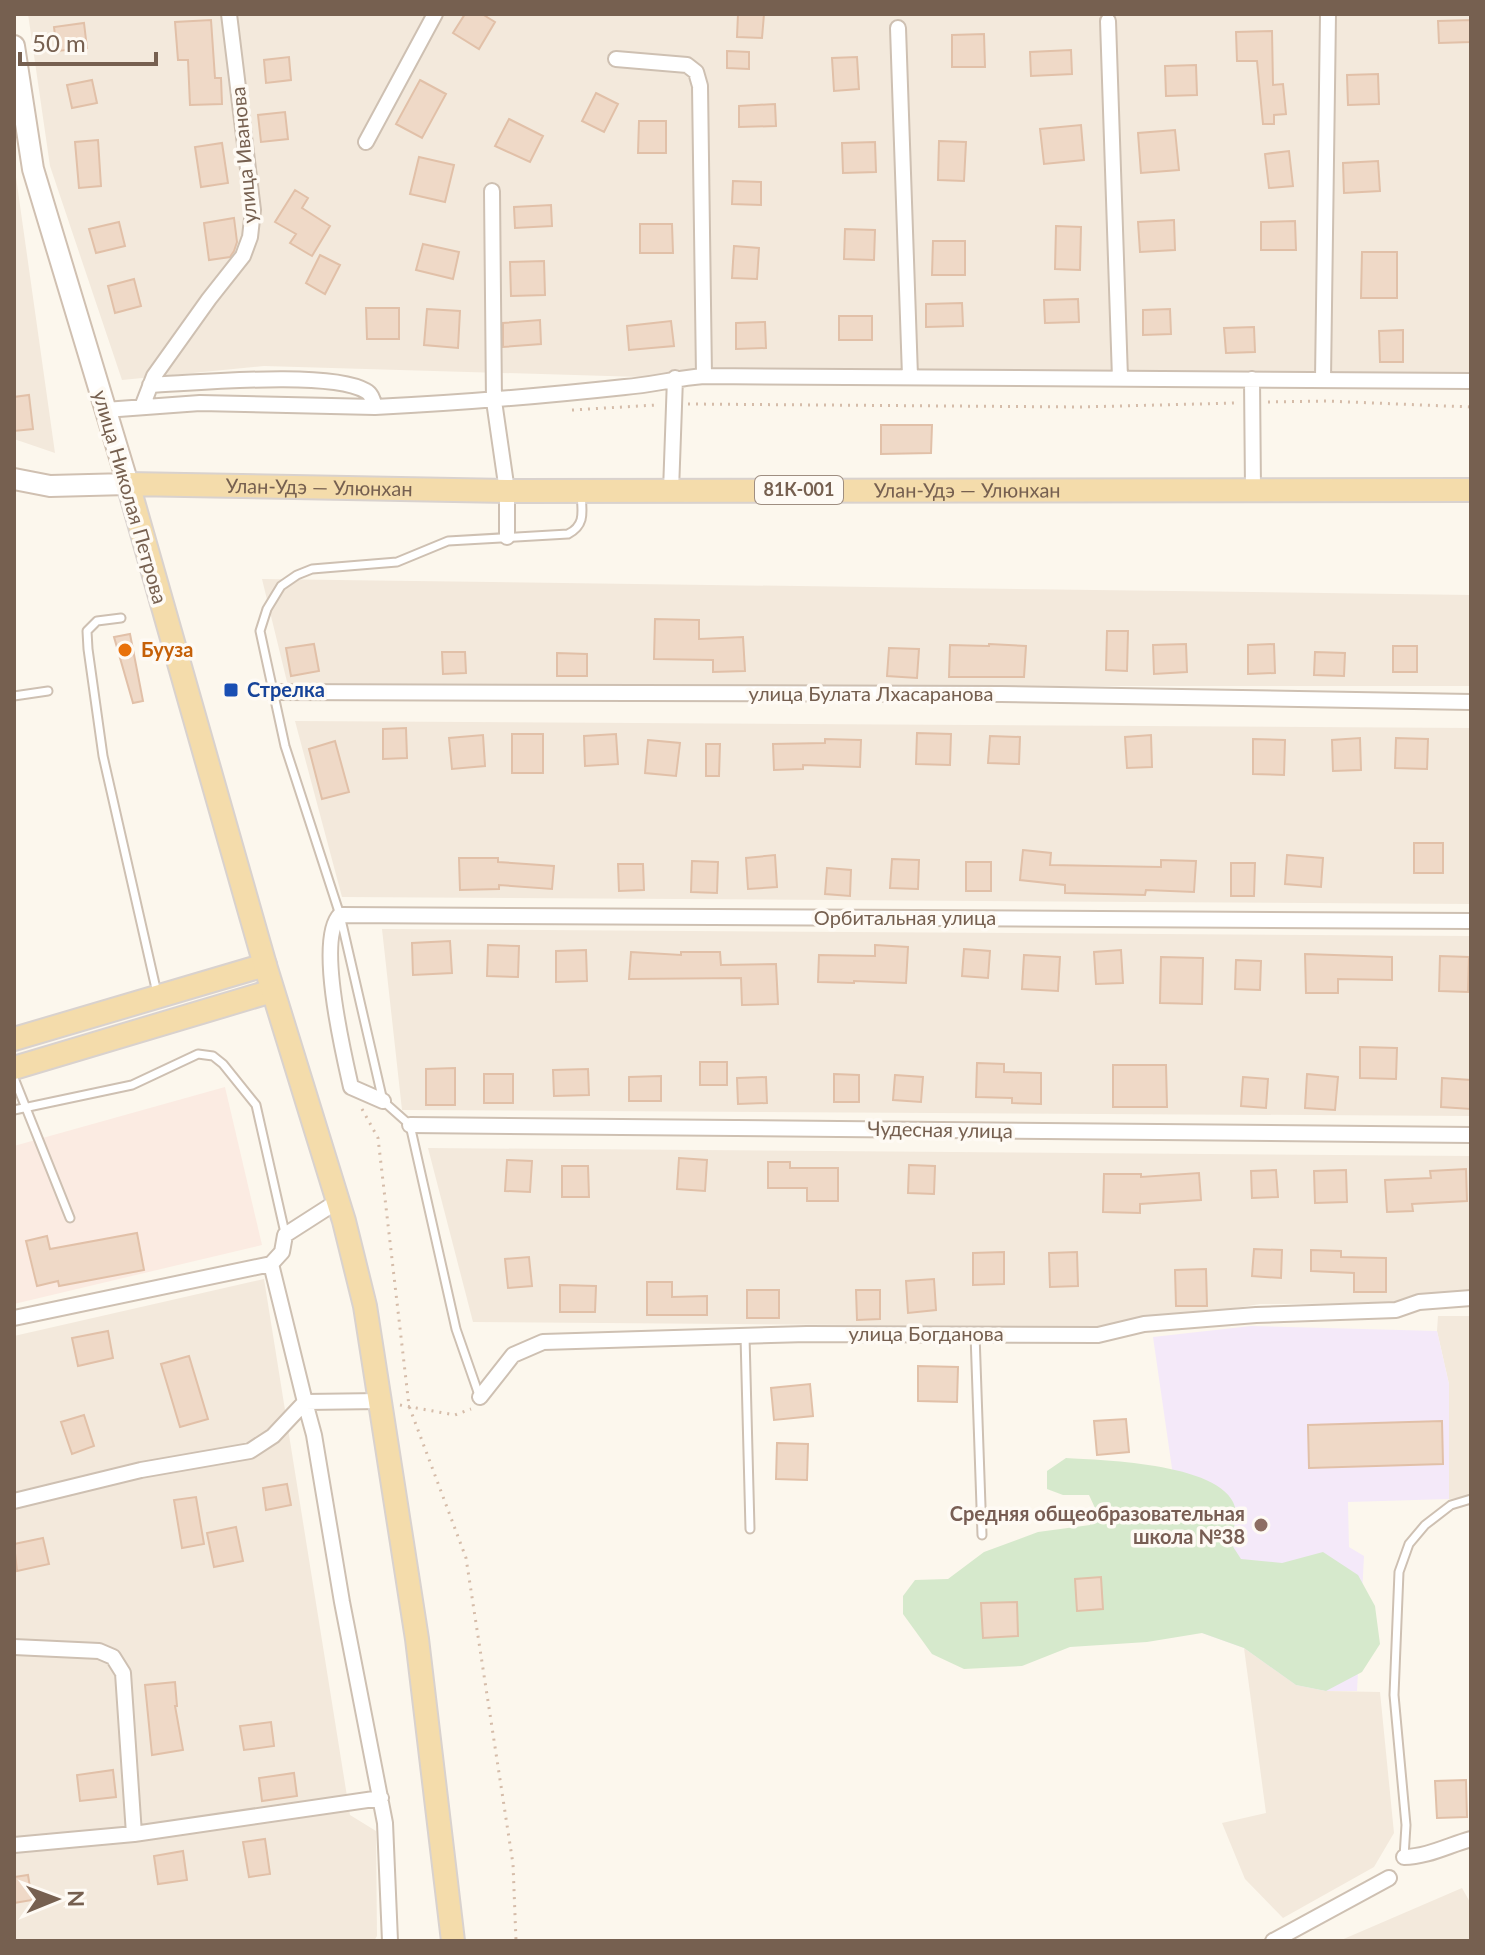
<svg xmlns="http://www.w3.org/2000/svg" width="1485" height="1955" font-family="Lato,sans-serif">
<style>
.residential{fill:#f3e9dc}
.commercial{fill:#fbebe2}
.education{fill:#f4e9f9}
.green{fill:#d6e9cc}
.building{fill:#efd9c7;stroke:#e1c0a8;stroke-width:2}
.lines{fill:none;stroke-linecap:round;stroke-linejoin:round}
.lane-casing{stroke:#cec0b2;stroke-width:11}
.street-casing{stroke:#cec0b2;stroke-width:18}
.secondary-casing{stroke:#d0c0b1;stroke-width:24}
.primary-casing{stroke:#d9d2ce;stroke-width:26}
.path{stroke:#d5bca9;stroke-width:3;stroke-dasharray:2 6;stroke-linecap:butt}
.lane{stroke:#fff;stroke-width:7}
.street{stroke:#fff;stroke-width:14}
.secondary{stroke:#fff;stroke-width:20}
.primary{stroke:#f4dcab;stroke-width:22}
.food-dot{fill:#e8710a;stroke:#fefaf4;stroke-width:3}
.transit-dot{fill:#1a4fb4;stroke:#fefaf4;stroke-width:3}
.education-dot{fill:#8d6e63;stroke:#fefaf4;stroke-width:3}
.labels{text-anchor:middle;stroke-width:7;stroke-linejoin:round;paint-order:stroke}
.shield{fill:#fefaf4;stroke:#9f8e81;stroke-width:2}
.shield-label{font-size:18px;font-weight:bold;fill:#766050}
.street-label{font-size:20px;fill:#766050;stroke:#fefaf4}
.food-label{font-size:20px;font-weight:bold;fill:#c56008;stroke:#fefaf4;text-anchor:start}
.transit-label{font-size:20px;font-weight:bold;fill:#164399;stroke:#fefaf4;text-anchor:start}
.education-label{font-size:20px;font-weight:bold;fill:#785e54;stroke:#fefaf4;text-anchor:end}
</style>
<rect width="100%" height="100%" fill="#fcf7ed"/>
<path class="residential" d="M28 14H1471V382L675 378 264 366 122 380 50 166Z
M14 163 55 453 14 439Z
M262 579 1471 595V686H288Z
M295 721 1471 728V904L342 897Z
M382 929 1471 936V1116L402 1110Z
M428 1148 1471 1156V1303L1260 1304 1115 1327 473 1322Z
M264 1279 350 1815 376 1831 377 1936 374 1941H14V1336Z
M1438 1316H1471V1497L1449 1499V1384L1437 1331Z
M1244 1648 1297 1685 1326 1691 1380 1692 1394 1833 1374 1867 1283 1918 1245 1879 1222 1823 1266 1813Z
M1462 1888 1471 1904V1941H1339Z"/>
<path class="commercial" d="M225 1087 262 1245 14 1304V1146Z"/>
<path class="education" d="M1251 1326 1437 1331 1449 1384V1499L1348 1502 1349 1547 1364 1556 1357 1691H1326L1296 1685 1244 1648 1202 1633 1177 1503 1153 1337Z"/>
<path class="green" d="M1066 1458C1102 1460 1230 1463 1236 1511 1237 1520 1232 1534 1230 1542L1241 1559 1282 1563 1323 1552 1358 1575 1375 1606 1380 1644 1362 1672 1326 1691 1296 1685 1244 1648 1202 1633 1147 1642 1070 1647 1022 1666 964 1669 932 1654 903 1614V1596L915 1580 948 1579 984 1552 1038 1532 1090 1525 1095 1508 1089 1495H1063L1047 1489V1471Z"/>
<path class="building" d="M465 14H482L495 22 479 49 453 33Z
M738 14H764L762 38 737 37Z
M211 20 215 78H221L222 104 190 105 188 60H178L175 22Z
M1471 20V42L1439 43 1438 21Z
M84 23 87 48 57 51 54 27Z
M1272 31 1273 85 1283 84 1286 114 1274 115V124H1263L1257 61H1237L1236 32Z
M984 34 985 67H952V35Z
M1071 50 1072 74 1031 76 1030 52Z
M727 51 749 52V69L727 68Z
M289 57 291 80 266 83 264 60Z
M857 57 859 89 834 91 832 58Z
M1196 65 1197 95 1166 96 1165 66Z
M1378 74 1379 104 1348 105 1347 75Z
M92 80 97 103 72 108 67 85Z
M420 80 446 94 422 138 396 124Z
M596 93 618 104 604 132 582 121Z
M775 104 776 126 739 127V106Z
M285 112 288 139 261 142 258 115Z
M509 119 543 136 530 162 495 146Z
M639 121H666V153H638Z
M1081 125 1084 160 1044 164 1040 129Z
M1175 130 1179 170 1141 173 1138 133Z
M98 140 101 186 79 188 75 142Z
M939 141 966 142 964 181 938 180Z
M875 142 876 172 843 173 842 143Z
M222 143 228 183 201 187 195 147Z
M1289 151 1293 186 1269 188 1265 154Z
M419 157 454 165 445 202 410 194Z
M1378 161 1380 191 1344 193 1343 163Z
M733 181 761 182V205L732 204Z
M295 190 308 198 302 208 330 226 312 256 290 243 296 234 275 222Z
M551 205 552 226 515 228 514 207Z
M234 218 237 242 234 251 230 257 209 260 204 223Z
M1174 220 1175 250 1140 252 1138 222Z
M1295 221 1296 250H1261V222Z
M119 222 125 246 96 253 89 229Z
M640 224H672L673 253H640Z
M1056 226 1081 227 1080 270 1055 269Z
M845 229 875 230 874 260 844 259Z
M933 241H965V275H932Z
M423 244 459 252 453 279 416 270Z
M734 246 759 248 757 279 732 278Z
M1362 252H1397V298H1361Z
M320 255 340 265 325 294 306 283Z
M544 261 545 295 511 296 510 262Z
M134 279 141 306 115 313 108 286Z
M1078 299 1079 322 1045 323 1044 300Z
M962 303 963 326 926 327V304Z
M366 308H399V339H367Z
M427 309 460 311 458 348 424 345Z
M1170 309 1171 334 1143 335V310Z
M839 316H872V340H839Z
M540 320 541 344 503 347V323Z
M671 321 674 346 629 350 627 326Z
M765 322 766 348 736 349V323Z
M1254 327 1255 352 1226 353 1224 328Z
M1403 330V362H1380L1379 331Z
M29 395 33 429 14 431V397Z
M881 425H932L931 453 881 454Z
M655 619 699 620V639L743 637 745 671 713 672V660L654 659Z
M1107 631H1128L1127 671 1106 670Z
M130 634 143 701 133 703 114 637Z
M314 644 319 671 291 676 286 648Z
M989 644 1026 646 1024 677H949L950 645 989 646Z
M1186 644 1187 672 1154 674 1153 645Z
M1274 644 1275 673 1248 674V645Z
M1393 646H1417V672H1393Z
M889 648 919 649 917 678 887 676Z
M442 652H465L466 673 443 674Z
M1315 652 1345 653 1344 676 1314 675Z
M557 653 587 654V676H557Z
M406 728 407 758 383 759V729Z
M917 733 951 734 950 765 916 764Z
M512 734H543V773H512Z
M616 734 618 764 585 766 584 736Z
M483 735 485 766 452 769 449 738Z
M1151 735 1152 767 1127 768 1125 737Z
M990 736 1020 737 1019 764 988 763Z
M1360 738 1361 770 1333 771 1332 740Z
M1396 738 1428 739 1427 769 1395 768Z
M825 739 861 740 860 767 803 765V769L774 770 773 744 825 743Z
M1253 739 1285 740 1284 775 1253 774Z
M648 740 680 743 676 776 645 773Z
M335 741 349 792 322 799 309 749Z
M706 744H720L719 776H706Z
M1414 843H1443V873H1414Z
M1023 850 1051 853 1050 865 1161 867V860L1196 861 1194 892 1146 890 1145 895 1065 893V885L1020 880Z
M775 855 777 887 748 889 746 858Z
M1287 855 1323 858 1321 887 1285 884Z
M459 858H498V862L554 866 552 889 499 885V889L460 890Z
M892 859 919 860 918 889 890 888Z
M692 861 718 862 717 893 691 892Z
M966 862H991V891H966Z
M1231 863H1255L1254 896H1231Z
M618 864H643L644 890 619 891Z
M827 868 851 870 850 896 825 894Z
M450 941 452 973 413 975 412 943Z
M488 945 519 946 518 977 487 976Z
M875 945 908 947 906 983 854 981V983L818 982 819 955 875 956Z
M964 949 990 951 988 978 962 976Z
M586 950 587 981 556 982V951Z
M1121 950 1123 983 1096 984 1094 952Z
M631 952 681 955V952H720L721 965 776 964 778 1004 742 1005 741 978 629 979Z
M1305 954 1392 957V980L1338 979V993H1306Z
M1024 955 1060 957 1058 991 1022 989Z
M1440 956 1469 957 1468 992 1439 991Z
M1161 957 1203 958 1202 1004 1160 1003Z
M1236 960 1261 961 1260 990 1235 989Z
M1360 1047 1397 1048 1396 1079 1360 1078Z
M700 1062H727V1085H700Z
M977 1063 1004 1064V1072L1041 1073V1104L1012 1103V1098L976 1097Z
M1113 1065H1166L1167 1107H1113Z
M455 1068V1105H426V1069Z
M588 1069 589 1095 554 1096 553 1070Z
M484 1074H513V1103H484Z
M834 1074 859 1075V1102H834Z
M1307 1074 1338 1077 1335 1110 1305 1108Z
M895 1075 923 1077 921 1102 893 1100Z
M661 1076V1101H629V1077Z
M766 1077 767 1103 738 1104 737 1078Z
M1243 1077 1268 1079 1266 1108 1241 1106Z
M1442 1078 1471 1080V1109L1441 1107Z
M679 1158 707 1160 705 1191 677 1189Z
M507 1160 532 1161 530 1192 505 1191Z
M768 1162H790V1168H838V1201H807V1188H768Z
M909 1165 935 1166 934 1194 908 1193Z
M562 1166H588L589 1197H562Z
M1466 1169 1467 1201 1412 1204 1413 1211 1387 1212 1385 1180 1431 1178 1430 1171Z
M1276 1170 1278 1197 1252 1198 1251 1171Z
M1346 1170 1347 1202 1315 1203 1314 1171Z
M1199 1173 1201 1200 1140 1204V1213L1103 1212 1104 1174H1141V1177Z
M137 1233 144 1270 59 1286 58 1281 37 1286 26 1241 47 1236 50 1249Z
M1254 1249 1282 1250 1281 1278 1252 1276Z
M1311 1250 1341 1251V1257L1386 1258V1292H1354V1273L1311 1271Z
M1004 1252V1284L973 1285V1253Z
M1077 1252 1078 1286 1050 1287 1049 1253Z
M529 1257 532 1286 508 1288 505 1259Z
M1206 1269 1207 1306H1176L1175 1270Z
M934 1279 936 1310 908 1313 906 1281Z
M647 1282H672V1297L707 1296V1315H647Z
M560 1285 596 1286 595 1312H560Z
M747 1290H779V1318H747Z
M856 1290H880V1319L857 1320Z
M108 1331 113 1358 78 1366 72 1338Z
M189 1356 208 1419 180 1427 161 1364Z
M918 1366 958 1367 957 1402 918 1401Z
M810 1384 813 1416 774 1420 771 1388Z
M84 1415 94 1446 72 1454 61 1422Z
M1126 1419 1129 1452 1097 1455 1094 1421Z
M1442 1421 1443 1464 1309 1468 1308 1425Z
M777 1443 808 1444 807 1480 776 1479Z
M287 1484 291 1505 266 1510 263 1488Z
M196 1497 204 1544 182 1548 174 1500Z
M236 1527 243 1561 214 1567 207 1533Z
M43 1538 49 1564 17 1571 14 1544Z
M1101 1577 1103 1609 1077 1611 1075 1579Z
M1017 1602 1018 1636 983 1638 981 1603Z
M175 1682 177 1706H175L183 1750 152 1755 145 1685Z
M271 1722 274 1746 244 1750 240 1726Z
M113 1770 116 1797 80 1801 77 1775Z
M294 1773 297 1796 262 1801 259 1778Z
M1466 1780 1467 1817 1437 1818 1435 1781Z
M265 1839 270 1874 249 1877 243 1842Z
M183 1851 187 1880 158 1884 154 1856Z
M28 1875 32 1900 14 1903V1877Z"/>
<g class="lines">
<g class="lane-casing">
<path id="lane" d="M121 618 97 621 87 631 88 649 103 756 157 993
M14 696 48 691
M14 1078 70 1218
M14 1110 132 1085 198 1054 213 1056 223 1064 256 1105 285 1233
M975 1334 982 1535
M745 1336 750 1529
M479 1395 456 1329 410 1125 383 1101 340 915 285 746 260 631 267 609 281 586 297 575 312 569 397 562 448 541 568 534C586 525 582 511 581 494
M1404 1857 1406 1825 1394 1695 1399 1572 1409 1544 1425 1525 1451 1505 1471 1499"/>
</g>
<g class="street-casing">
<path id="street" d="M1108 21 1120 378
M898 28 910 376
M616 59 687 65 696 72 700 86 704 376
M366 142 435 14
M492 191 494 401 507 491V537
M1252 379 1253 490
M1323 379 1328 14
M150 385C196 383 331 370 366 391 372 394 373 401 375 407 459 403 542 396 625 387 652 385 677 378 704 376L1471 381
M142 407 154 376 209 299 243 256 250 237 253 210 229 14
M105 410 200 403 375 407
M671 491 675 378
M271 692 1001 694 1471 702
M383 1101 351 1087C344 1056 316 939 340 915L1471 921
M410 1125 1471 1135
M271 1264 282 1252 285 1235 338 1201
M14 1318 271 1264 305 1402 273 1436 250 1451 141 1470 14 1501
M480 1397 513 1355 543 1342 807 1334 1098 1335 1144 1324 1256 1315 1396 1310 1419 1302 1471 1298
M381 1401 305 1402 314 1435 342 1602 385 1823 390 1941
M14 1647 99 1651 113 1657 123 1673 134 1834
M14 1845 134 1834 381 1798
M1404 1857C1427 1857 1449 1845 1471 1839
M1273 1941 1389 1878"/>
</g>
<g class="secondary-casing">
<path id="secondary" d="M14 46 33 169 128 484 50 486 14 479"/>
</g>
<g class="primary-casing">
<g id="primary">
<path d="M14 1039 265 965"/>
<path d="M14 1068 272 991"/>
<path id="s1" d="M453 1941 417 1639 365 1306 344 1221 265 965 128 484 507 491 1471 490"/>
</g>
</g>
<path class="path" d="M1268 402 1326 401 1471 407
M688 404 1081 407 1236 403
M572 410 656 405
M362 1109 378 1138 409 1406 466 1558 513 1864 516 1941
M400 1405 455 1415 471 1409"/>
<use href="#lane" class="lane"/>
<use href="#street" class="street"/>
<use href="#secondary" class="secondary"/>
<use href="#primary" class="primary"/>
</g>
<circle class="food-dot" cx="125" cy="650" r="8"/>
<rect class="transit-dot" x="223" y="682" width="16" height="16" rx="4"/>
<circle class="education-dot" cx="1261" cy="1525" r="8"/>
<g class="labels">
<rect class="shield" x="755" y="476" width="88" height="28" rx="6"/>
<g class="shield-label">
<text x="799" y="496">81К-001</text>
</g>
<g class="street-label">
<text transform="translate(244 155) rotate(-95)" y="7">улица Иванова</text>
<text dy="7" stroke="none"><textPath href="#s1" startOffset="1688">Улан-Удэ — Улюнхан</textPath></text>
<text dy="7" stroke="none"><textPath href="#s1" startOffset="2336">Улан-Удэ — Улюнхан</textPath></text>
<text transform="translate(130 497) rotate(74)" y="7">улица Николая Петрова</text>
<text x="871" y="701">улица Булата Лхасаранова</text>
<text x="905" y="925">Орбитальная улица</text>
<text transform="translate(940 1130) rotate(1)" y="7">Чудесная улица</text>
<text x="926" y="1341">улица Богданова</text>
</g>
<g class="food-label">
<text x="141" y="657">Бууза</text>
</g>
<g class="transit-label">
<text x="247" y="697">Стрелка</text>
</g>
<g class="education-label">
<text x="1245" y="1521">Средняя общеобразовательная<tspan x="1245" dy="23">школа №38</tspan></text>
</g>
</g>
<rect width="1485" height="1955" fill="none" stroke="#766050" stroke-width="32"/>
<g transform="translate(56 1899) rotate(89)" stroke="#fefaf4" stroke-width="6" paint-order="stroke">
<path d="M0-6L14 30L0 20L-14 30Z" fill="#766050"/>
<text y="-12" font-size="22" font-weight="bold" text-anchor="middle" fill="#766050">N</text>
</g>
<path d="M20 52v12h136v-12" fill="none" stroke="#766050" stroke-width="4"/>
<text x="32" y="52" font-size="24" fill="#766050" stroke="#fefaf4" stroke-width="6" paint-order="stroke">50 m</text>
</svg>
